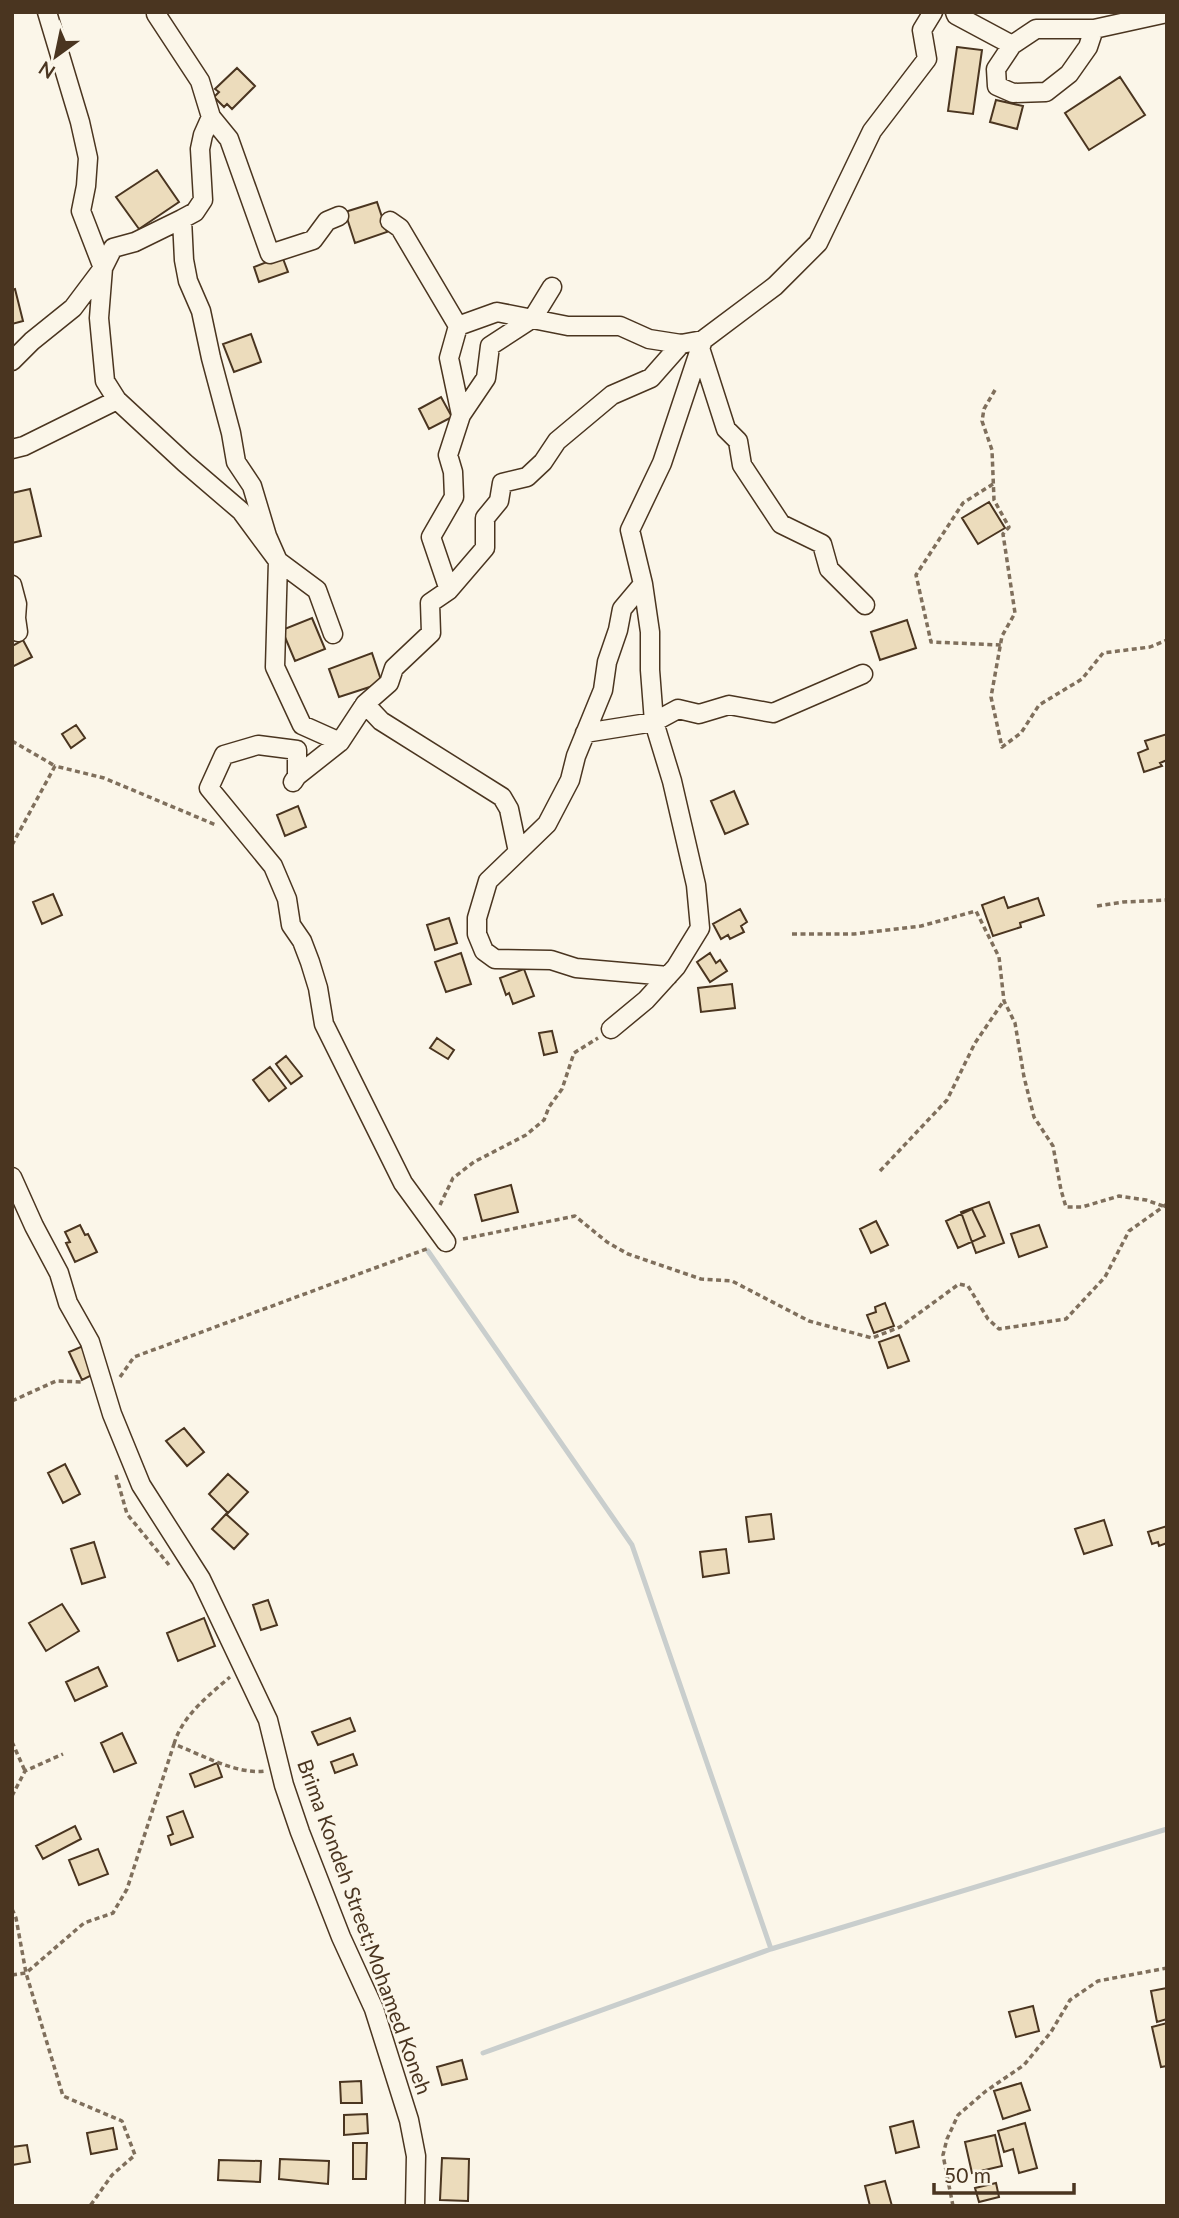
<svg xmlns="http://www.w3.org/2000/svg" width="1179" height="2218" font-family="Lato,sans-serif">
<style>
.lines{fill:none;stroke-linecap:round;stroke-linejoin:round}
.stream{stroke:#c9cecd;stroke-width:5}
.building{fill:#ecdcbc;stroke:#4a3520;stroke-width:2}
.street-casing{stroke:#4a3520;stroke-width:21}
.path{stroke:#7f6f5c;stroke-width:3.5;stroke-dasharray:5 3.5;stroke-linecap:butt}
.street{stroke:#fbf6e9;stroke-width:18}
.labels{text-anchor:middle;stroke-width:5;stroke-linejoin:round;paint-order:stroke}
.street-label{font-size:21px;fill:#4a3520;stroke:#fbf6e9}
</style>
<rect width="100%" height="100%" fill="#fbf6e9"/>
<g class="lines">
<path class="stream" d="M428 1251 632 1545 771 1949
M483 2053 771 1949 1167 1829"/>
</g>
<path class="building" d="M957 47 982 50 973 114 948 111Z
M237 68 255 86 232 109 227 104 224 107 214 97 219 92 215 89Z
M1120 77 1145 115 1089 150 1065 113Z
M996 100 1023 106 1017 129 990 122Z
M157 170 179 202 139 229 116 197Z
M377 202 387 232 355 243 345 212Z
M282 256 288 272 259 282 254 267Z
M15 289 23 321 12 324V290Z
M251 334 261 362 234 372 223 344Z
M441 397 452 417 429 429 419 409Z
M30 489 41 536 12 543V493Z
M989 502 1005 528 978 544 962 518Z
M312 618 325 649 295 661 282 630Z
M907 620 916 648 880 660 871 632Z
M23 640 32 657 12 667V646Z
M372 653 382 683 339 697 329 669Z
M76 725 85 738 71 748 62 734Z
M1167 734V760L1160 763 1162 766 1144 772 1138 753 1148 749 1145 741Z
M734 791 748 824 725 834 711 801Z
M298 806 306 827 285 836 277 815Z
M53 894 62 915 42 924 33 902Z
M1004 897 1008 908 1038 898 1044 915 1020 923 1021 927 993 936 982 905Z
M740 909 747 922 741 926 744 932 730 939 728 935 721 939 713 924Z
M449 918 457 943 435 950 427 925Z
M461 953 471 984 446 992 435 962Z
M710 953 716 963 720 960 727 971 710 982 697 962Z
M524 969 534 996 513 1004 509 993 506 995 500 978Z
M732 984 735 1008 701 1012 698 988Z
M552 1031 557 1052 544 1055 539 1033Z
M437 1038 454 1050 448 1059 430 1048Z
M286 1056 302 1076 291 1084 276 1064Z
M270 1067 286 1088 269 1101 253 1080Z
M511 1185 518 1212 482 1221 475 1195Z
M989 1202 1004 1243 976 1253 961 1212Z
M972 1209 985 1236 958 1248 946 1221Z
M876 1221 888 1245 871 1253 860 1229Z
M80 1225 85 1235 88 1234 97 1252 75 1262 66 1243 70 1242 65 1232Z
M1039 1225 1047 1247 1019 1257 1011 1234Z
M885 1303 894 1326 874 1333 867 1315 876 1312 875 1307Z
M899 1335 909 1361 888 1368 879 1342Z
M83 1346 96 1373 82 1380 69 1352Z
M184 1428 204 1452 187 1466 166 1441Z
M65 1464 80 1494 63 1503 48 1473Z
M228 1474 248 1492 228 1513 209 1494Z
M226 1514 248 1534 234 1549 212 1529Z
M771 1514 774 1539 749 1542 746 1517Z
M1104 1520 1112 1545 1084 1554 1075 1529Z
M1167 1526V1543L1159 1546 1158 1542 1152 1544 1148 1532Z
M94 1542 105 1577 82 1584 71 1549Z
M726 1549 729 1573 703 1577 700 1552Z
M268 1600 277 1625 261 1630 253 1605Z
M62 1604 79 1631 46 1651 29 1623Z
M204 1618 215 1646 178 1661 167 1633Z
M98 1667 107 1686 75 1701 66 1682Z
M350 1718 355 1731 318 1745 312 1732Z
M122 1733 136 1763 114 1772 101 1743Z
M353 1754 357 1765 335 1773 331 1762Z
M217 1763 222 1777 195 1787 190 1774Z
M183 1811 193 1837 171 1845 168 1836 173 1834 167 1817Z
M75 1826 81 1839 43 1859 36 1846Z
M98 1849 108 1874 79 1885 69 1860Z
M1167 1988V2019L1157 2022 1151 1991Z
M1033 2006 1039 2031 1016 2037 1009 2012Z
M1167 2023V2066L1161 2067 1152 2027Z
M462 2060 467 2079 442 2085 437 2067Z
M361 2081 362 2103H341L340 2082Z
M1021 2083 1030 2110 1003 2119 994 2091Z
M367 2114 368 2133 344 2135V2115Z
M913 2121 919 2147 896 2153 890 2127Z
M1025 2123 1037 2168 1019 2173 1013 2149 1004 2152 998 2131Z
M113 2128 117 2149 91 2154 87 2133Z
M995 2135 1002 2166 972 2173 965 2142Z
M353 2143H367L366 2179H353Z
M27 2145 30 2162 12 2165V2147Z
M442 2158 469 2159 468 2201 440 2200Z
M280 2159 329 2161 328 2184 279 2179Z
M219 2160 261 2161 260 2182 218 2180Z
M885 2181 892 2206H870L865 2186Z
M996 2183 999 2197 979 2202 975 2188Z"/>
<g class="lines">
<g class="street-casing">
<path id="street" d="M47 12 80 122 88 158 86 186 81 211 103 268 99 318 105 381 117 400 185 463 241 511 278 561 275 667 302 725 340 742
M955 12 956 15 1012 45
M156 14 200 81 211 117 229 139 270 254 313 240 327 221 339 216
M1094 29 1088 47 1069 74 1046 92 1013 93 997 86 996 69 1012 45 1036 29H1094L1167 13
M211 117 203 135 200 149 203 200 195 212 182 219 184 260 188 281 201 311 211 358 231 433 236 462 252 486 267 536 278 561 317 590 333 634
M390 221 400 228 458 326 497 312 568 326H620L649 339 681 344
M458 326 449 358 461 415
M700 348 726 429 738 441 742 465 781 524 822 544 829 569 865 605
M12 361 32 341 73 308 103 268 113 248 135 242 182 219
M12 449 24 446 117 400
M643 584 622 609 618 630 607 662 603 690 576 756 570 780 547 824 488 881 477 918V934L484 951 495 959 551 960 576 968 668 976 662 981
M12 585 17 604 16 618 18 632
M449 590 431 537 454 497 453 472 448 455 461 415 486 378 490 346 533 318 552 287
M365 704 381 721 502 797 509 809 518 852
M585 733 654 722 678 709 699 714 729 705 773 713 863 674
M297 776V750L258 745 224 755 209 788 273 866 287 899 291 925 302 941 310 962 318 988 324 1024 403 1183 446 1242
M293 782 297 776 340 742 365 704 389 683 394 668 431 633 430 603 449 590 485 548V518L499 501 502 483 527 477 543 462 557 441 612 395 651 378 681 344 703 340
M611 1029 646 1000 676 967 700 928 696 885 672 781 654 722 650 670V632L643 584 630 530 662 463 703 340 775 286 818 243 872 131 927 59 922 30 933 12
M12 1177 34 1226 59 1273 68 1303 90 1342 112 1414 141 1485 201 1579 268 1720 284 1785 300 1832 341 1937 374 2009 409 2120 416 2156 415 2206"/>
</g>
<path class="path" d="M995 390 984 409 982 421 992 450 994 500 1009 527 1003 534 1015 613 1002 636 991 697 1002 747 1021 733 1039 705 1082 679 1103 653 1150 647 1167 640
M993 484 963 503 916 575 931 642 1001 645
M12 741 55 766
M12 845 55 766 104 778 216 825
M1097 906 1123 902 1167 900
M792 934H854L921 926 976 911 999 957 1004 1001 1015 1023 1024 1077 1034 1117 1053 1146 1061 1190 1066 1207H1082L1119 1196 1146 1200 1163 1206
M880 1171 947 1100 975 1043 1003 1002
M440 1205 453 1178 474 1162 526 1135 544 1120 549 1107 562 1089 574 1053 598 1038
M463 1239 575 1216 607 1242 628 1254 701 1279 732 1281 809 1321 872 1338 900 1327 959 1284 968 1286 988 1319 999 1329 1066 1319 1105 1277 1129 1231 1167 1204
M120 1377 134 1357 429 1248
M12 1401 56 1381 83 1382
M116 1475 127 1514 169 1565
M12 1742 25 1771
M174 1744C182 1716 209 1695 230 1677
M12 1796 25 1771 63 1754
M12 1909 16 1918 26 1973 63 2096 122 2121 135 2155 112 2175 90 2206
M12 1975 26 1973 84 1923 113 1913 127 1889 174 1744C200 1754 237 1775 265 1771
M953 2206 943 2155 947 2139 958 2115 986 2091 1024 2065 1051 2032 1070 2000 1098 1981 1167 1968"/>
<use href="#street" class="street"/>
</g>
<g class="labels">
<g class="street-label">
<text transform="translate(364 1927) rotate(70)" y="7">Brima Kondeh Street;Mohamed Koneh</text>
</g>
</g>
<rect width="1179" height="2218" fill="none" stroke="#4a3520" stroke-width="28"/>
<g transform="translate(56 56) rotate(213)" stroke="#fbf6e9" stroke-width="5" paint-order="stroke">
<path d="M0-5L12 26L0 18L-12 26Z" fill="#4a3520"/>
<text y="-10" font-size="19" font-weight="bold" text-anchor="middle" fill="#4a3520">N</text>
</g>
<path d="M934 2183v10h140v-10" fill="none" stroke="#4a3520" stroke-width="3.5"/>
<text x="944" y="2183" font-size="21" fill="#4a3520" stroke="#fbf6e9" stroke-width="5" paint-order="stroke">50 m</text>
</svg>
